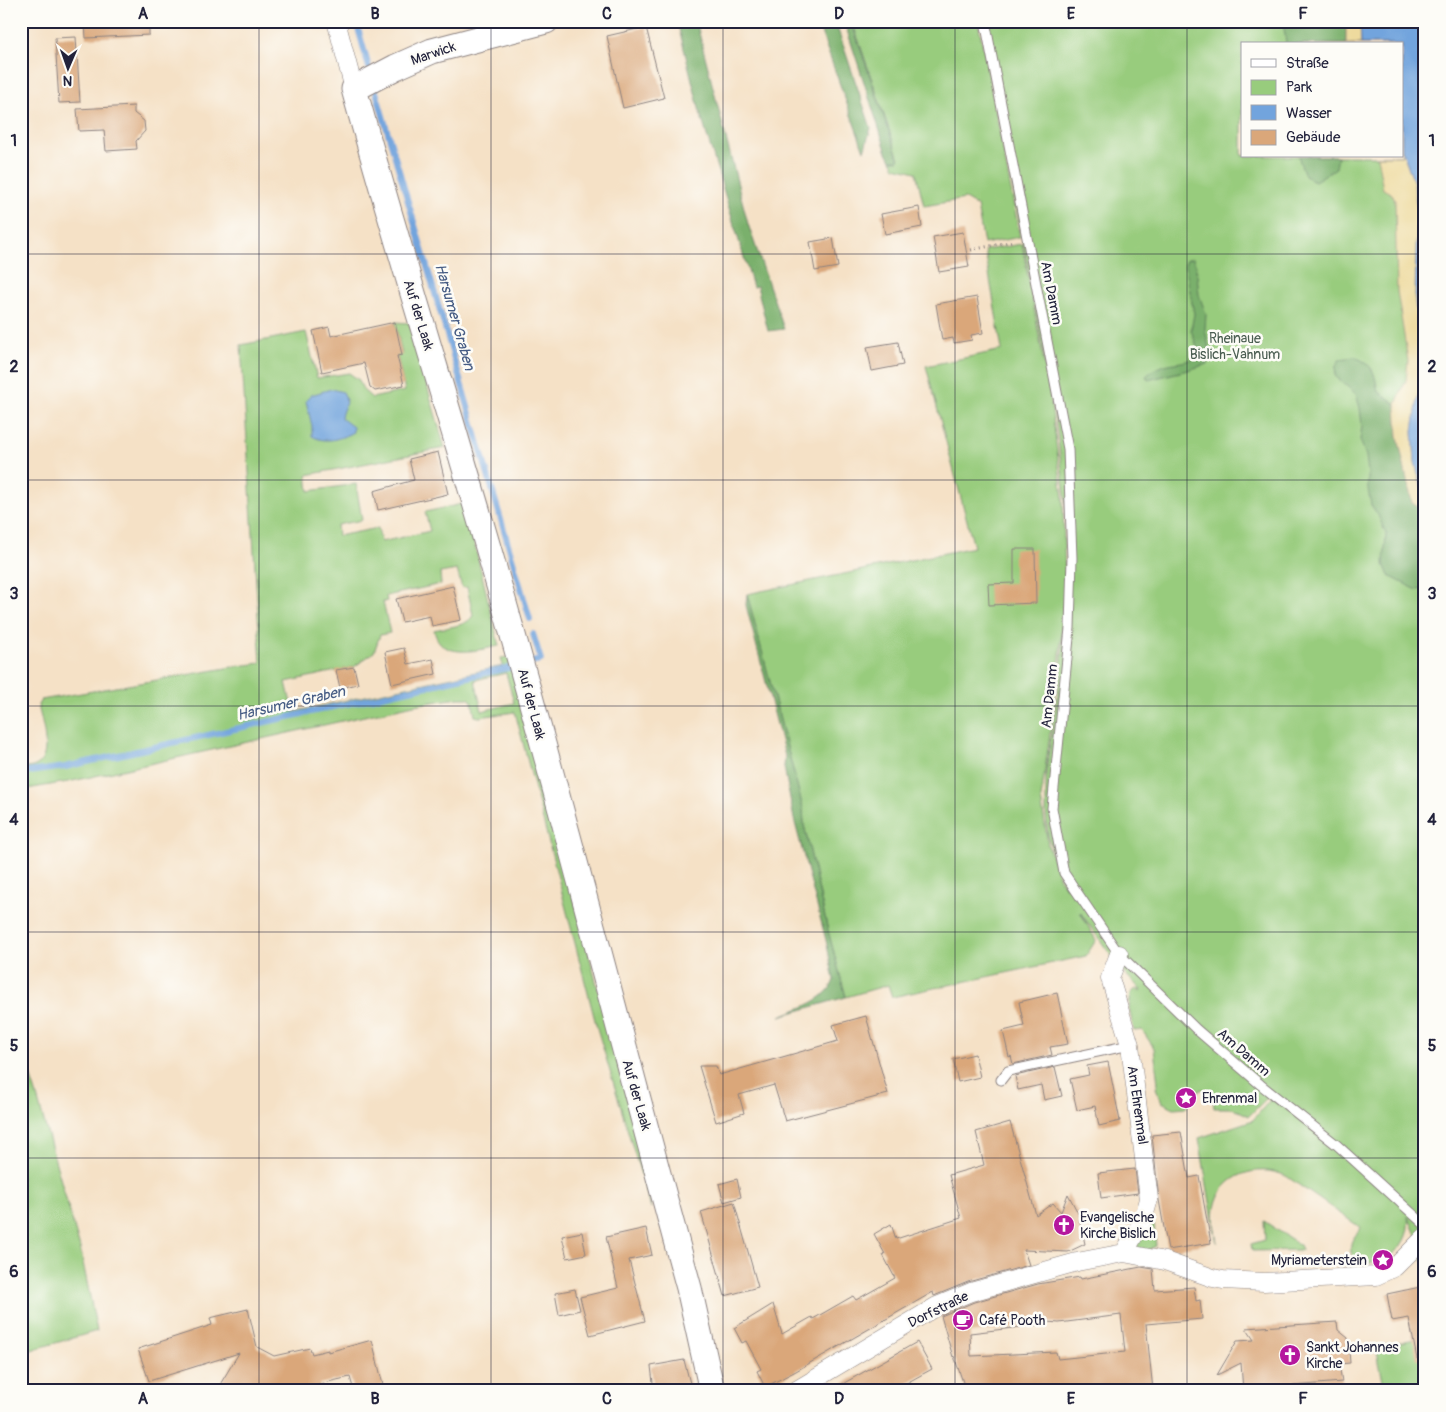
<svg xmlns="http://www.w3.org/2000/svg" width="1446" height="1412" font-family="Pangolin,sans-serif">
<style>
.green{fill:#98cc7d;stroke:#5d775c;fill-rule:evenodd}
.forest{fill:#7ab06c;stroke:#4e6954}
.sand{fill:#eeda9e;stroke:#887e6c}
.water{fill:#72a4dd;stroke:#4a638c}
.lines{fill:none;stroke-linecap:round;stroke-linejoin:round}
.stream{stroke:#72a4dd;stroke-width:6}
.building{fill:#daa77a;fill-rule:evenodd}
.service-casing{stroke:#8c8280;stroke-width:11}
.minor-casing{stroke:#8c8280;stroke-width:19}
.secondary-casing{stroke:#8c8280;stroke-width:27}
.path{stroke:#8c8280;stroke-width:3;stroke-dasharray:1 4;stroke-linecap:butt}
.service{stroke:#fff;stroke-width:9}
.minor{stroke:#fff;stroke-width:18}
.secondary{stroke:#fff;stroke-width:25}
.grid{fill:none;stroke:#22223b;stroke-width:1;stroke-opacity:0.55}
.labels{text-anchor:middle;stroke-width:5;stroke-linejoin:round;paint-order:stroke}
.street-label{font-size:14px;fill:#22223b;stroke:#fdfcf7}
.park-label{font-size:14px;fill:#4b5e52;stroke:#fdfcf7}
.poi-label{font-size:14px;fill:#22223b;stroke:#fdfcf7;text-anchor:start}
.water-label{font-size:15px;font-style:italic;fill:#465c84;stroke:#fdfcf7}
.neatline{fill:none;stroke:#22223b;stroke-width:2}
.grid-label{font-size:16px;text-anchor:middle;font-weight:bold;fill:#22223b}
</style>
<rect width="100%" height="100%" fill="#fdfcf7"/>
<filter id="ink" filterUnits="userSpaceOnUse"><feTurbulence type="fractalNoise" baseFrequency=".02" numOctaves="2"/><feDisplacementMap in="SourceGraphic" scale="10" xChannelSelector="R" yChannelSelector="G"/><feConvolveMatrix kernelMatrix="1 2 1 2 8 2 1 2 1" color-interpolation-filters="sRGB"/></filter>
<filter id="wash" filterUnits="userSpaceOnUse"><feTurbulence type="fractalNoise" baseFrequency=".0096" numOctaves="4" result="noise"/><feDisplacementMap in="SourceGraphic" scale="20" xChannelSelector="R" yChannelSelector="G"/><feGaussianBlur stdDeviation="1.12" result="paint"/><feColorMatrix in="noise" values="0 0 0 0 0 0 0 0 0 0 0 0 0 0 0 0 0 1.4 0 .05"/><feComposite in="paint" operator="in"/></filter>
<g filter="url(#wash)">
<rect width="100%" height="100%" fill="#f5e1c6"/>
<path class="green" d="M852 21H978L1020 237 984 244 977 206 965 199 924 206 916 172 895 167 891 160 899 159Z
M982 21H1425V1266L1421 1256 1424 1254 1408 1216C1414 1264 1345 1279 1351 1244 1352 1238 1358 1233 1361 1228L1286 1176C1258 1163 1221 1174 1215 1208 1213 1219 1215 1232 1217 1243L1199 1138 1253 1120 1270 1100 1267 1098 1249 1116 1233 1108H1214L1213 1096 1209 1090 1202 1089 1193 1096 1187 1092 1182 1097 1189 1104 1186 1107 1174 1108 1162 1102 1156 1088 1158 1084 1154 1048 1142 1030 1134 1031 1129 1008 1131 993 1136 989 1142 991 1120 968 1080 912 1096 940 1086 956 892 997 888 985 846 997 828 931 804 825 803 808 747 594 974 547 926 366 1002 350 985 250 1022 244 1050 395 1063 498 1065 580 1059 669 1041 798 1048 845 1060 879 1066 888 1057 866 1048 836 1046 814V771L1061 673 1069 528 1054 407ZM1242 44H1402V156H1242Z
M395 322 409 323 445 448 307 475 309 491 356 484 362 520 337 525 338 536 378 528 381 542 430 531 425 512 462 504 475 546 499 646C478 650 440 661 434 630 445 627 468 627 473 615L467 587 462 588 457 570 440 573 441 584 386 596 387 601 383 602 390 633 380 635 374 652 354 667 286 682 293 712 503 666 501 658 510 657 649 1181 651 1208 597 1028 515 712 479 717 475 716 472 701 468 698H458L414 705 68 782 21 790V769C26 768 33 768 37 765 53 755 41 720 38 705L41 700 238 666 261 663 241 345 306 332 317 378 349 373 359 380 363 390 372 398 405 391 397 356 402 354ZM506 673 514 703 482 711 475 680Z
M21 1048 36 1093 80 1248 97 1331 21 1353Z
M1264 1221 1300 1245 1302 1250 1252 1251 1251 1244 1265 1240Z
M1151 1223 1154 1225 1156 1246 1147 1251 1138 1248 1137 1245 1149 1224Z
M1425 1337V1391H1385L1376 1347Z"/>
<path class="forest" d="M677 21H696L748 224 784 329 768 331 757 286 753 287 701 116Z
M817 21H835L871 128 864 151Z
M844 21H851L899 160H891L886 150Z
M1283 21H1346V44H1286Z
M1298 156H1338L1336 168 1315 181 1305 176Z
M1193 258 1196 265 1199 295 1206 314 1205 329 1209 348 1207 364 1188 370 1148 380 1146 376C1150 373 1154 369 1159 367 1171 361 1192 365 1199 352L1191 330 1194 314 1185 264 1187 259Z
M1355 357C1374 365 1374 372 1378 391L1396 404 1398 437 1412 503 1425 511V589L1417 590 1389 576 1384 564 1386 534 1378 515 1371 505 1368 489V472L1366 456 1360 440 1362 426 1360 408 1356 394 1335 376 1336 366 1340 359Z
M747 594 803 808 804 825 828 931 846 997 780 1016C799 1008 827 1001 834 980L826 940 794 819 784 767 785 756 782 744 746 605Z"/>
<path class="sand" d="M1346 21H1360L1361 44H1346Z
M1402 149 1414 183 1417 209 1420 358 1424 375 1418 398 1413 431 1415 462 1425 500V511L1412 503 1398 437 1396 404 1406 380 1408 361 1397 291 1395 201 1392 194 1383 189 1377 156H1402Z"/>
<path class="water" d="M1360 21H1425V500L1415 462 1413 431 1418 398 1424 375 1420 358 1415 300 1417 209 1414 183 1402 149V44H1361Z
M331 389 343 392C350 404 342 407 341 418L353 427V432C340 439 326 444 312 436V426L306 401 311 395Z"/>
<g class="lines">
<path class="stream" d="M356 21 371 75
M374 85 530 619
M526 663 541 660 533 634
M21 773 65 767 517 666"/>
</g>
<g id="blocks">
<path class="building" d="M85 21H149V35L86 38Z
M646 27 664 98 623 108 607 36Z
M76 37 80 102 59 103 55 38Z
M134 106V113L144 121 145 131 136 141 137 149 106 151 104 130 79 131 77 109Z
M919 207 922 227 885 234 881 214Z
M963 232 969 267 939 272 933 237Z
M833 238 838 267 815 271 810 242Z
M977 297 983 333 971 335 972 340 954 343 953 338 942 340 936 304Z
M395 322 402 355 397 356 404 385 375 391 370 387 364 363 322 372 313 331 329 327 331 336Z
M898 342 903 365 872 371 867 347Z
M438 452 448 494 378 510 374 491 414 480 409 459Z
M1014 549H1035L1036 603 989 605 988 584 1014 583Z
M453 586 461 620 432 626 430 616 402 622 396 599Z
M404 648 408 664 433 659 436 674 392 684 385 652Z
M354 667 358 684 340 688 336 670Z
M1057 993 1068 1044 1050 1047 1052 1055 1013 1064 1011 1056 1009 1057 1003 1031 1024 1026 1019 1002Z
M866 1016 888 1094 785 1121 774 1085 739 1095 744 1113 716 1122 699 1066H716L719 1075 793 1054 838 1041 833 1025Z
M975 1054 980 1077 958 1082 953 1059Z
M1108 1062 1120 1121 1099 1126 1095 1106 1077 1110 1070 1079 1089 1075 1087 1066Z
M1055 1067 1062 1096 1044 1100 1041 1085 1018 1090 1015 1076Z
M1010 1122 1036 1215 1053 1203 1061 1212 1068 1194 1078 1213 1085 1244 1068 1252 1024 1250 1029 1265 968 1282 934 1296 933 1292 796 1371 765 1387 757 1371 761 1369 746 1341 742 1343 734 1328 773 1304 782 1334 812 1317 813 1319 853 1296 856 1300 895 1278 883 1255 885 1254 874 1234 891 1224 896 1239 961 1218 949 1175 984 1165 976 1132Z
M1181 1132 1189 1178 1199 1176 1211 1243 1168 1250 1159 1200 1152 1135Z
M1135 1169 1138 1193 1101 1198 1098 1173Z
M737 1179 741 1197 724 1202 719 1184Z
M734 1202 758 1287 725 1296 701 1212Z
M646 1228 652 1255 629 1260 645 1321 590 1335 580 1297 618 1288 606 1237Z
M582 1232 586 1254 567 1258 562 1236Z
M1141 1267 1153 1269 1155 1290 1194 1287 1196 1301 1200 1300 1202 1319 1146 1324 1153 1390 966 1391 954 1356 953 1357 941 1316 974 1302 1038 1284 1080 1277 1081 1279ZM1121 1315 1125 1352 1058 1359 1056 1352 971 1356 970 1333 1047 1324V1322L1059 1323Z
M1425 1286V1358L1417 1359 1409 1318 1392 1321 1387 1294Z
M575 1289 580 1310 559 1315 555 1293Z
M248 1309 257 1347 274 1356 310 1348 312 1354 328 1350V1352L372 1340 383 1385 360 1391H354L350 1377 319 1384 321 1391H216L239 1353 149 1381 138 1349 212 1325 210 1318Z
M1337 1322 1338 1330 1348 1338 1350 1363 1339 1364 1342 1382 1267 1388V1391H1243L1241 1363 1217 1375 1237 1341 1254 1340 1246 1328Z
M917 1342 932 1369 892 1391H830Z
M684 1360 692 1391H654L651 1366Z"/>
</g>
</g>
<g filter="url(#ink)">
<use href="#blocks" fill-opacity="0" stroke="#8c8280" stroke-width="1"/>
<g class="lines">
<g class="service-casing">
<path id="service" d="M985 21 1068 449 1072 558 1070 628 1052 808 1064 873 1119 954 1197 1030 1261 1085 1337 1145 1425 1225
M1001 1080 1008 1071 1130 1045"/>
</g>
<g class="minor-casing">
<path id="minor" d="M336 21 354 89
M1119 954 1110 978 1130 1045 1149 1199 1143 1220 1124 1253
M795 1391 937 1306 971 1292 1077 1262 1124 1253 1165 1261 1213 1278 1223 1280 1264 1282 1376 1276 1395 1267 1425 1237"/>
</g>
<g class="secondary-casing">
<path id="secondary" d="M546 21 432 51 396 67 354 89C401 260 455 429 503 600 568 828 626 1059 689 1288L712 1391"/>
</g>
<path class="path" d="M971 250 1014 241
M21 1182 26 1202 21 1203"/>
<use href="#service" class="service"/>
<use href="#minor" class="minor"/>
<use href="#secondary" class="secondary"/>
</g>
</g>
<path class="grid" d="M259 21V1391M491 21V1391M723 21V1391M955 21V1391M1187 21V1391M21 254H1425M21 480H1425M21 706H1425M21 932H1425M21 1158H1425"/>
<defs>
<g id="sight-disc" transform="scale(1.125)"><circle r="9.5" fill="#b5179e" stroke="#fdfcf7"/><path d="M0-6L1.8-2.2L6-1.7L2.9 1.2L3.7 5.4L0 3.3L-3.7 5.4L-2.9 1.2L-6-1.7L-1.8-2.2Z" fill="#fff"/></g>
<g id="church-disc" transform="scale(1.125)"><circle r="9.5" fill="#b5179e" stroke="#fdfcf7"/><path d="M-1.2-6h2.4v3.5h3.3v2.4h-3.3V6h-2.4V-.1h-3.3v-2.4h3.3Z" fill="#fff"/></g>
<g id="cafe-disc" transform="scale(1.125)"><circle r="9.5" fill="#b5179e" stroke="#fdfcf7"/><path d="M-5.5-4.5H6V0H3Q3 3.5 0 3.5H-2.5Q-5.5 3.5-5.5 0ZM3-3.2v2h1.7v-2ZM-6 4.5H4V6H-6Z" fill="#fff"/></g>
</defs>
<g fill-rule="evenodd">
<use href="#sight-disc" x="1186" y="1098"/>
<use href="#church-disc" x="1064" y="1225"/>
<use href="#sight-disc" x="1383" y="1260"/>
<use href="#cafe-disc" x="963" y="1320"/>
<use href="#church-disc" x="1290" y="1355"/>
</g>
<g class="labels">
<g class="street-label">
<text transform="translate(433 53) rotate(-19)" y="5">Marwick</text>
<text transform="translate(1052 293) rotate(79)" y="5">Am Damm</text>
<text transform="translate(419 315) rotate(73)" y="5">Auf der Laak</text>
<text transform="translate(1049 696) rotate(-84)" y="5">Am Damm</text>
<text transform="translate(532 704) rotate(75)" y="5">Auf der Laak</text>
<text transform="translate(1244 1052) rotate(41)" y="5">Am Damm</text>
<text transform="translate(637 1095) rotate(74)" y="5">Auf der Laak</text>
<text transform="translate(1138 1105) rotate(82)" y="5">Am Ehrenmal</text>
<text transform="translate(938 1309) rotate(-26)" y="5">Dorfstraße</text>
</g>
<g class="park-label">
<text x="1235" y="343">Rheinaue<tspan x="1235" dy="16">Bislich-Vahnum</tspan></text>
</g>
<g class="poi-label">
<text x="1202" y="1103">Ehrenmal</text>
<text x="1080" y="1222">Evangelische<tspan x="1080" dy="16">Kirche Bislich</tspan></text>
<text x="1367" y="1265" text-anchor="end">Myriameterstein</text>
<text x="979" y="1325">Café Pooth</text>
<text x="1306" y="1352">Sankt Johannes<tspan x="1306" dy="16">Kirche</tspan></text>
</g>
<g class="water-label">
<text transform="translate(455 317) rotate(74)" y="5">Harsumer Graben</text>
<text transform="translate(291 703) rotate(-13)" y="5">Harsumer Graben</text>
</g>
</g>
<rect width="1446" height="1412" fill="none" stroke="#fdfcf7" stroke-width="55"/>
<rect x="1241" y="42" width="162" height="115" fill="#fdfcf7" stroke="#a5a5ac"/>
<rect x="1251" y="59" width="25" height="8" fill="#ffffff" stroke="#a5a5ac"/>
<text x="1286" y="68" font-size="15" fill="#22223b">Straße</text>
<rect x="1251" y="80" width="25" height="15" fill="#98cc7d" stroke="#a5a5ac"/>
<text x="1286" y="92" font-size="15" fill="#22223b">Park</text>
<rect x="1251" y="105" width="25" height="15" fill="#72a4dd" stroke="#a5a5ac"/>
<text x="1286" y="118" font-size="15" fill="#22223b">Wasser</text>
<rect x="1251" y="130" width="25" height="15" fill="#daa77a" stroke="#a5a5ac"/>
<text x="1286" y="142" font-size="15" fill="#22223b">Gebäude</text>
<g transform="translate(68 68) rotate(182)" stroke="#fdfcf7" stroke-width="4" paint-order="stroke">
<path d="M0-4L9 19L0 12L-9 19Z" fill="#22223b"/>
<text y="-8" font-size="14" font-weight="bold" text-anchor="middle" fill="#22223b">N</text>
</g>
<rect x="28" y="28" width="1390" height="1356" class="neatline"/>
<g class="grid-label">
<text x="143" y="19">A</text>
<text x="375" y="19">B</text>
<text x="607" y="19">C</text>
<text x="839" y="19">D</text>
<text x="1071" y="19">E</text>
<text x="1303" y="19">F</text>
<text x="14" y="146">1</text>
<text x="1432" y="146">1</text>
<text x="14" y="372">2</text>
<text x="1432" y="372">2</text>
<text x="14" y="599">3</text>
<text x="1432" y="599">3</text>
<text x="14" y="825">4</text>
<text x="1432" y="825">4</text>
<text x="14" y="1051">5</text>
<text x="1432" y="1051">5</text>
<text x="14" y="1277">6</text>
<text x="1432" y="1277">6</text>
<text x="143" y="1404">A</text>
<text x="375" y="1404">B</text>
<text x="607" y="1404">C</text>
<text x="839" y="1404">D</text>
<text x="1071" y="1404">E</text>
<text x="1303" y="1404">F</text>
</g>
</svg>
